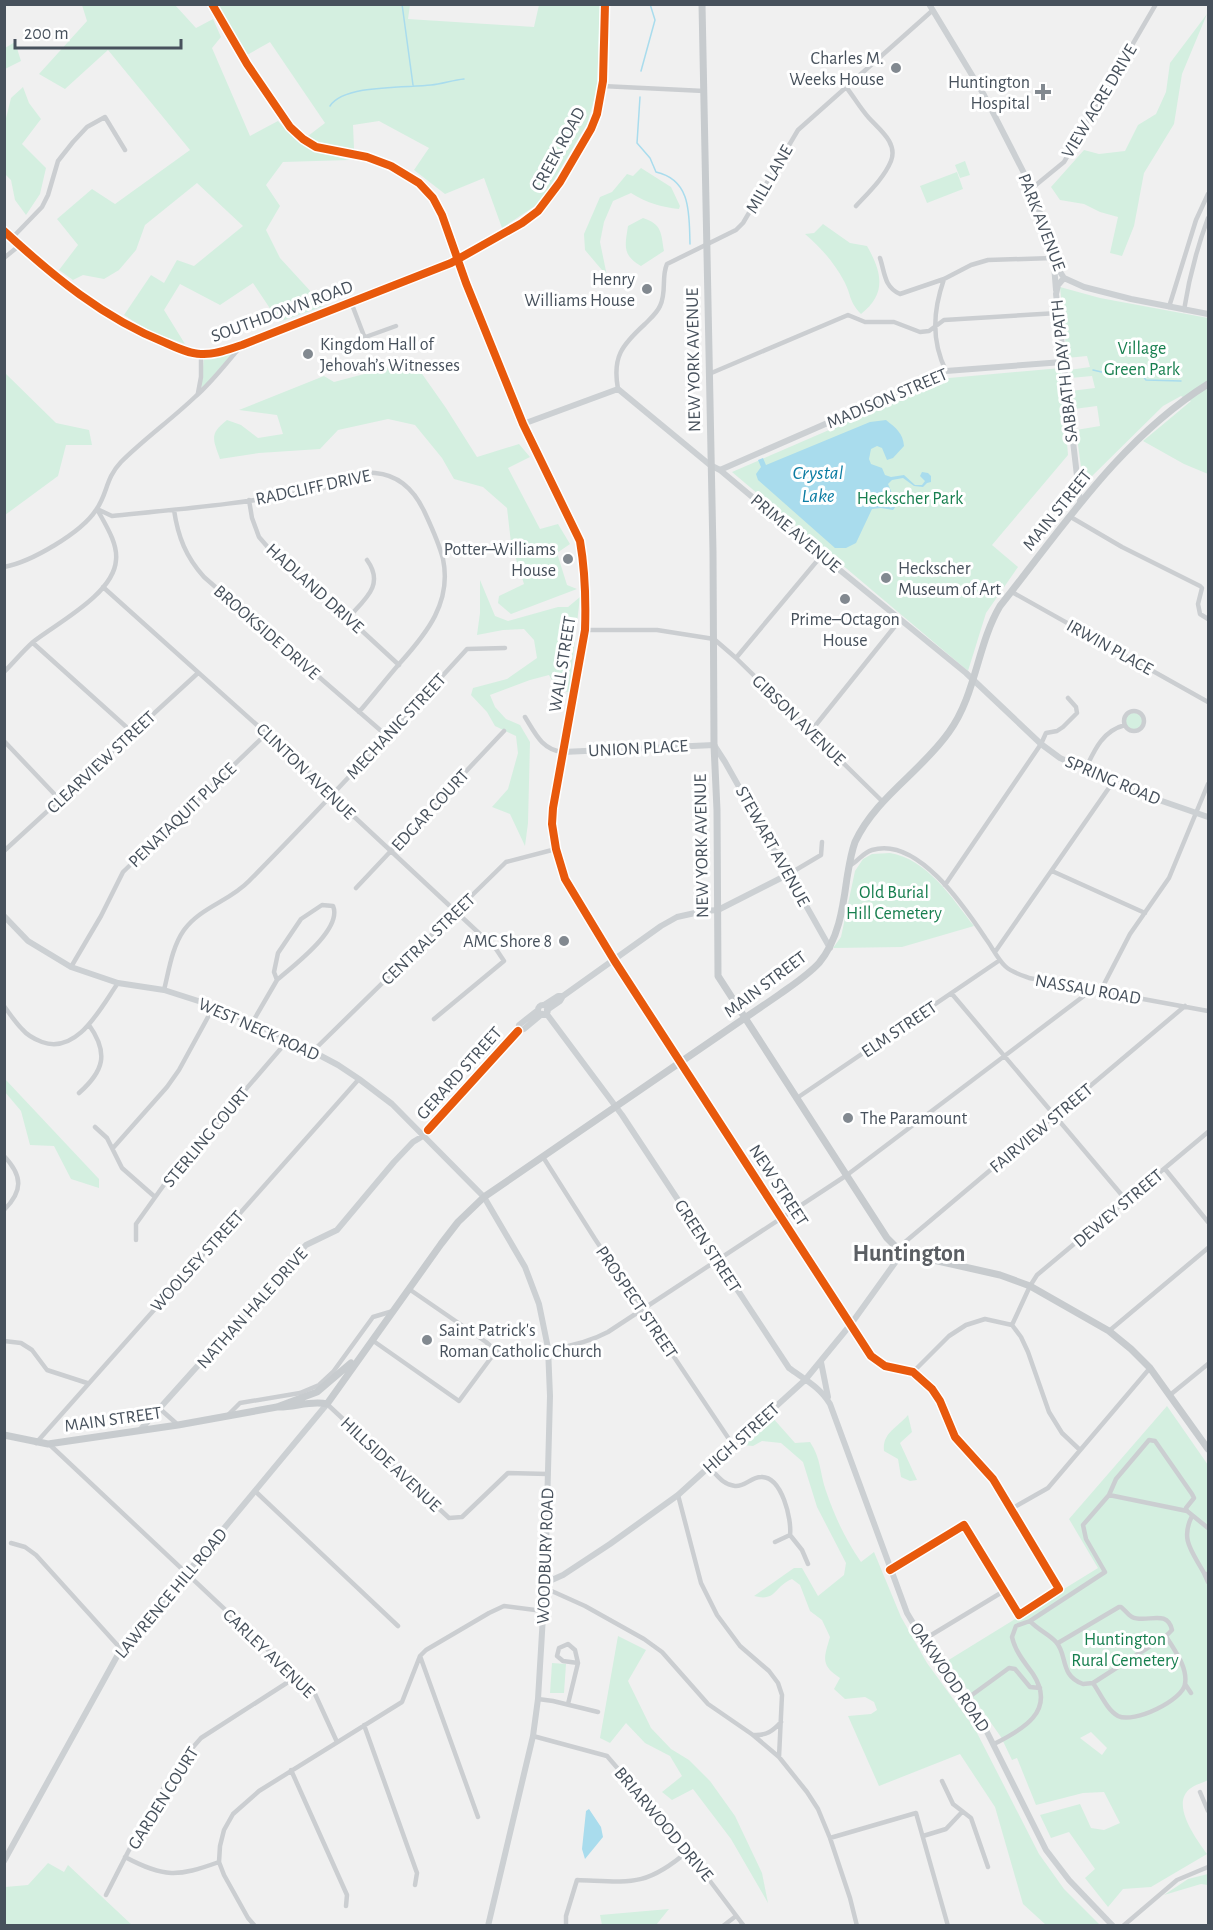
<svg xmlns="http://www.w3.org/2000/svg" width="1213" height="1930" font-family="'Alegreya Sans',sans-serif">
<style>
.green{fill:#d4efe0;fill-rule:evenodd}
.water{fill:#a9dced}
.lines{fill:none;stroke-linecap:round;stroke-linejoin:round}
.stream{stroke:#a9dced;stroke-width:1.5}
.street{stroke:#cbced1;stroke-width:4.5}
.secondary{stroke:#ccd0d3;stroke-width:6}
.primary{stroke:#c7cbce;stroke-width:7}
.cycleway-casing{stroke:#fff;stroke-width:11}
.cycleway{stroke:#e8590c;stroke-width:8}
.poi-dot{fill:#828990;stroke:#fff;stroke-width:2}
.labels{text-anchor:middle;stroke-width:6;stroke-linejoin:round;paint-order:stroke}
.poi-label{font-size:18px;fill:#47515c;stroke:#fff;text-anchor:end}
.street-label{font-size:18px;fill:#47515c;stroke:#fff}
.park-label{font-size:18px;fill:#177f4f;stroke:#fff}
.water-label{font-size:20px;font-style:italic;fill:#0c7da3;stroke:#fff}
.district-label{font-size:24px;font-weight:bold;fill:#5b5f64;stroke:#fff}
</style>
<rect width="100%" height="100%" fill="#f0f0f0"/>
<path class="green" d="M82 5H175L196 28 213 19 221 37 212 48 250 136 278 121 297 141 326 154 349 160 283 162 266 185 280 206 266 230 280 258 324 306 279 322 253 283 220 305 180 284 164 310 185 344 147 330 124 315 151 275 164 283 177 260 194 266 243 226 197 183 145 225 136 250 119 270 104 279 83 275 73 280 59 270 78 245 57 219 92 189 115 204 190 150 108 50 65 89 39 74 87 21Z
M217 5H410L408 19 534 27 539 5H600L597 90 587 124 541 202 502 228 484 178 445 194 414 170 429 148 379 121 353 125 354 149 328 147 308 136 325 123 270 42 247 55Z
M1207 14 1182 74 1174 124 1144 173 1134 226 1122 256 1110 253 1118 217 1100 212 1084 204 1060 200 1051 187 1084 150 1099 154 1125 151 1138 125 1156 114 1166 92 1170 63Z
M15 42 21 61 5 69V48Z
M23 87 29 103 41 119 22 144 46 168 40 194 26 215 15 200 11 180 4 173 5 122 11 98Z
M965 161 970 175 960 178 955 165Z
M641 168 671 187 680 206 679 209C661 207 647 203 631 193L613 201 604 222 600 242 607 276 585 250 584 234 600 197 612 192 627 174 633 176Z
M957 172 963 189 927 203 920 186Z
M643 218C662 224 661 233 664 251L641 266C622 255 625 246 628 226Z
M823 224 850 243 867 246C882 272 887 294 861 314 848 300 852 296 844 281 833 261 822 249 805 234L814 233Z
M1060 287 1100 298 1208 318V474L1184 464 1143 441 1191 401 1181 396 1163 406 1086 482H1083L1076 430 1100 426 1097 406 1074 409 1071 391 1095 388 1092 376 1070 378 1069 370 1090 367 1087 356 1067 358Z
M237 348 201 390 204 356Z
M413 361 446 408 477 457 519 444 530 457 508 468 540 529 558 524 570 544 557 553 567 585 577 589 511 614 498 603 499 596 524 584 511 543 507 508 483 487 454 479 442 458 415 425 388 419 338 430 320 449 259 453 220 459C213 439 209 434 227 420L241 425 258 438 283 434 277 415 239 410 324 376 334 382Z
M1061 368 1068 455 992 545 1018 567 986 613 968 671 732 472 949 378Z
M4 372 56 423 89 430 92 445H66L58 476 5 515Z
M480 580 495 616 508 621 558 607H568L580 597 569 692 558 691 549 675 530 680 490 695 495 707 506 719 520 725 530 742 528 823 525 846 510 814 492 807 508 789 518 753 516 736 495 726 487 712 471 695 473 688 507 679 537 658 534 640 524 629 503 630 477 635 480 613Z
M1125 721a9 9 0 1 1 18 0a9 9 0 1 1-18 0Z
M890 853C927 859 952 898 974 926L902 947 833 948 841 937 855 871 863 859 872 854Z
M5 1079 99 1179V1188L71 1179 54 1146 30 1145 21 1111 5 1092Z
M1167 1406 1208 1465V1780C1203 1783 1196 1784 1191 1788 1169 1803 1197 1840 1207 1854L1151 1887 1123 1889 1108 1907 1085 1878 1095 1869 1069 1832 1051 1838 1040 1815 1080 1804 1091 1828 1104 1830 1120 1823 1104 1792 1083 1793 1036 1805 1017 1758 1012 1760 1001 1737 947 1661 1098 1568 1069 1519ZM1091 1732 1107 1748 1102 1755 1080 1738Z
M908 1415 912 1432 900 1443 917 1480 910 1481 901 1477 898 1459 884 1451C882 1433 897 1428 908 1415Z
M772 1417 795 1443 810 1442C821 1458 820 1474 826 1491 835 1517 845 1539 861 1562L874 1552 901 1617 927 1663 975 1729 1039 1854 1064 1889 1100 1925H1046L1023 1904 995 1807 960 1754 879 1786 848 1716 871 1714 877 1710 874 1702 865 1697 845 1699 834 1689 840 1678C820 1665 824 1658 830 1637L822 1620 810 1611 800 1585 792 1579C773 1587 777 1602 754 1596L794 1568H802L818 1596 844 1575 846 1563 817 1507 803 1462 781 1443 762 1441 753 1446 743 1445 746 1438Z
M618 1636 646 1650 628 1681 651 1728 671 1749 689 1760 710 1781 735 1816 762 1873 768 1903 731 1839 693 1789 672 1800 662 1792 682 1776 670 1756 645 1743 626 1723 610 1743 600 1738Z
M552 1663 566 1664 564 1693H550Z
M48 1863 64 1872 68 1865 132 1925H5V1887L28 1885Z
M1208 1874V1885L1201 1884 1164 1895 1188 1879Z
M669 1909 656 1925H602L600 1915Z"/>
<path class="water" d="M886 420C896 428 903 433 904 446L893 458 887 460 882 448 877 446 871 449 869 459 871 464 882 468 885 475 891 477 904 475 915 485H922L925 481 920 476 922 472 928 473 931 476V482L927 483 923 487 914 486 903 478 892 480 888 484 897 505 893 510 881 508 872 509 856 543 846 548H835L758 480 756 474 761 467 758 460 763 458 766 465 870 422Z
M589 1809 601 1827 603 1837 585 1859 582 1849 586 1811Z"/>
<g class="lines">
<path class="stream" d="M402 4 413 85
M641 71 655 20 650 4
M640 97 637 143 650 158 656 172C692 180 689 215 690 244
M330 106C344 84 408 88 431 85 442 84 453 80 464 79
M1093 370 1110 374 1117 367 1138 370 1146 380 1181 381"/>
<path class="street" d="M602 86 704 91
M846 87C854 97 860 108 869 118 880 130 898 143 891 161 884 178 868 193 856 206
M1031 189 1064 162 1156 4
M4 231C53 276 103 318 166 343 177 348 190 354 201 354 215 355 229 349 242 345L451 263 522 223 538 211 560 182 591 129 597 114 603 81 605 4
M12 238 42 207 48 195 58 161 73 142 87 127 105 117 125 150
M4 258 20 245
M880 258C885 273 884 287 900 294L944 279 971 265 988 260 1053 258
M944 279C933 311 931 340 946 371
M351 302 369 349
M1169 307 1196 220 1208 194
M1184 310C1189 278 1197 248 1208 218
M335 348 396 326
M709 374 848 315 865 322H894L920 332 929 331 944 320 1058 313
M618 389C612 357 622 345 645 324 650 319 657 313 660 306 667 292 661 277 667 264L736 230 743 223 798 130 933 10
M198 393 201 377V354
M249 500 252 518 259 537 272 552 348 618 399 665
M97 509 112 516C181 509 251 503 319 489 338 485 355 471 375 473 400 475 415 491 425 513 432 528 439 543 443 559 452 602 427 633 400 663 386 679 373 696 359 712
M174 510C178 537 186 557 204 577L387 736
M1069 516 1122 547 1200 586 1202 588 1198 604 1200 614 1208 619
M4 567C31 562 81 533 96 510 108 493 105 479 121 462 144 439 172 419 196 396 213 381 227 362 242 345
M103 587 325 786 348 811 496 949 504 961 434 1019
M1012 592 1208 702
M348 618C365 599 385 585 367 560
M585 630H657L714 639 736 658 883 802
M33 643 133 733
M736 658 822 555
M4 672C14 662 23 651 33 642 57 623 114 594 116 560 118 543 105 524 97 509
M1124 721a10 10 0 1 1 20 0a10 10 0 1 1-20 0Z
M525 717C535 733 542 750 563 752
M811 731 900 620
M4 741 60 800
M1085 770C1094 751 1102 731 1125 725
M4 851 198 673
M849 866C858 862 862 853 872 850 917 836 964 906 986 939 992 947 997 958 1005 966 1011 972 1021 975 1029 978L1208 1011
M1052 871 1145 913
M789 874 821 855 822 842
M945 885 1041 744 1046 733 1057 731 1063 727 1077 713 1076 707 1068 698
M356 888 504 731
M322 905 333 906C343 929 293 966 277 980L274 972 278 953 301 919Z
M995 952 1113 782
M71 967 101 916 123 872 267 733
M164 990C169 970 172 947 184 930 201 907 230 901 249 881 324 805 396 727 467 649L505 648
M1101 990 1130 934 1169 878 1208 784
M952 994 1126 1200
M4 1006C10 1014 15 1022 22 1029 27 1035 34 1039 42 1042 78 1055 101 1007 118 983
M252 1023 277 980
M313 1051 506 862 556 849
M79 1093C104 1071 109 1053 89 1025
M797 1098 1000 960
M95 1127 107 1138 122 1168 155 1197
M113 1148 167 1087 179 1070 214 1006
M4 1156C23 1176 23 1191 4 1210
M543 1157 595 1239 733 1445
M1165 1169 1208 1222
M136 1240V1224L166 1182 289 1039
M902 1253 905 1242 1185 1006
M409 1289 486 1342 496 1351
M851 1324 871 1356 885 1366 913 1372 932 1389 940 1401 955 1437 993 1479 1059 1589 1019 1615 964 1525 890 1570
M1012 1325 1030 1286 1037 1275 1208 1132
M1109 1331 1208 1248
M372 1340 459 1401 496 1351
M4 1341 21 1343 32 1350 47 1370 87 1383
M496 1351C532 1353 576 1349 608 1332L847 1175 1093 989
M913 1372 949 1336 966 1325 985 1319 1012 1325 1021 1337 1028 1352 1049 1412 1062 1433 1080 1450
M1170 1395 1208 1364
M327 1404 449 1518 462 1517 508 1473 548 1474
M159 1408 177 1424
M227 1416 240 1403 300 1393 319 1385 333 1372 373 1317 393 1311
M36 1443 359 1079
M49 1444 315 1694 337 1742
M709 1467C717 1475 723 1485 735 1486 745 1487 751 1477 761 1477 782 1476 792 1520 790 1535
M255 1491 398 1626
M678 1495 701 1583 717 1615 740 1646 769 1671 778 1683 782 1695 779 1757
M1109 1495 1187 1511
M1011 1509 1048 1488 1150 1368
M1192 1516C1180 1540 1192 1551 1204 1573L1208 1575
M790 1535 802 1550 808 1564
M775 1542 790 1535
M11 1543 25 1547 36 1555 121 1649
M1204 1573 1208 1582
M545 1588 585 1606 644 1639 662 1652 708 1704 753 1735 779 1757 807 1792 818 1809 830 1838 850 1898 857 1926
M923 1640 1004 1591
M1058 1643 1119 1607H1121C1125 1610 1128 1615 1132 1617 1146 1624 1167 1608 1172 1630L1166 1636 1093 1683 1083 1684C1059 1675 1068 1655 1056 1642 1049 1634 1038 1630 1030 1621L1105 1572 1086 1539 1083 1525 1109 1495 1116 1479 1149 1440 1155 1441 1192 1494 1194 1498 1186 1508 1187 1511 1208 1528
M568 1644 575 1650 578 1663 563 1661 557 1656 559 1648Z
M420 1656 478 1817
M1093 1683C1100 1693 1107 1710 1118 1716 1134 1724 1183 1700 1185 1684 1188 1667 1174 1650 1166 1636
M1185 1684 1191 1693
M538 1699 553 1701 598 1712
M965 1700 1009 1668 1015 1669 1030 1687 1040 1688
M568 1704 578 1663
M364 1725 417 1873 415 1885
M753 1735C766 1736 773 1731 781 1722
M533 1736 607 1756 676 1836 744 1926
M994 1744C1022 1730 1057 1711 1033 1674 1025 1663 1015 1651 1012 1637L1016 1626 1030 1621
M291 1770 347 1895 346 1906
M942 1781 953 1804 971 1818 988 1867
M1200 1792 1208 1811
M923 1836 946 1829 962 1812
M830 1838 916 1813 948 1926
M125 1857C165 1878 177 1877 219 1862
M106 1895C134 1841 160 1783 201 1738L296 1677
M255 1926 248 1918 224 1875 219 1862 220 1846 224 1830 233 1814 259 1791 402 1702 420 1656 426 1650 489 1613 504 1606 543 1611
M566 1926V1916L577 1880C629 1882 645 1888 688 1851
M723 1926 736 1916
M1123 1926 1177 1880 1208 1867"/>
<path class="secondary" d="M212 4 247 64 290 127 303 139 316 147 367 157 391 166 419 183 433 198 442 215 466 283 523 424 580 541C585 570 586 601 585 630L553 808 552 824 556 849 565 879 614 960 851 1324
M929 4 984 95 1026 177 1044 223 1055 264 1064 278 1084 287 1131 299 1208 314
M1054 265 1056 290
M1064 278 1058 285 1056 294 1080 502
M887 397 946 371 1063 362
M523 424 618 389 710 465 720 470 836 567 966 673 1041 744 1060 758 1136 792 1208 817
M720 470 887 397
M563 752 714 745 725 762 830 948
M4 916 28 941 71 967 118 983 164 990 214 1006 289 1039 338 1065 359 1079 392 1104 484 1197 525 1267 539 1304 548 1348 550 1396 545 1583 538 1699 533 1736 488 1926
M544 1005 558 996H563
M538 1010a5 5 0 1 1 10 0a5 5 0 1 1-10 0Z
M547 1010 560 1001 563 996 661 926 677 917 704 911 718 910 789 874
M546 1013 622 1115 789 1368C804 1379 820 1387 830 1404L907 1613 939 1666 984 1726 1046 1850 1069 1880 1113 1926
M518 1031 524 1029 542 1014
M821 1362 828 1397
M141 1429 306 1245 337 1230 394 1162 413 1142 423 1136 518 1031 519 1025 538 1010
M545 1583 563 1575 610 1544 678 1495 805 1380 851 1324 902 1253
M4 1861 121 1649 187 1573 327 1404"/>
<path class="primary" d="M702 4 713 552 714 745 717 810 718 976 887 1238 902 1253 1000 1275 1030 1286 1109 1331 1131 1349 1150 1368 1208 1449
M277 1407C293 1408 311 1400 327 1404L441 1244 458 1222 484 1197C563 1143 642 1089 720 1035 740 1021 760 1008 780 994 794 984 808 975 819 963 839 939 843 907 847 878 849 866 851 853 855 842 876 797 921 772 949 732 976 695 977 645 1000 606 1063 527 1120 439 1208 384
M4 1435 48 1444 178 1425 277 1407 317 1392 351 1363"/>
<g class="cycleway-casing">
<path id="cycleway" d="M212 4 247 64 290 127 303 139 316 147 367 157 391 166 419 183 433 198 442 215 466 283 523 424 580 541C585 570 586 601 585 630L553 808 552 824 556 849 565 879 614 960 871 1356 885 1366 913 1372 932 1389 940 1401 955 1437 993 1479 1059 1589 1019 1615 964 1525 890 1570
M4 231C53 276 103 318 166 343 177 348 190 354 201 354 215 355 229 349 242 345L451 263 522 223 538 211 560 182 591 129 597 114 603 81 605 4
M428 1130 518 1031"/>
</g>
<use href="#cycleway" class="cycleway"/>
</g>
<g class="poi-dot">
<circle cx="896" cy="68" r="6"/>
<path d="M1040 83h6v6h6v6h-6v6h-6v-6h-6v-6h6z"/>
<circle cx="647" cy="289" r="6"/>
<circle cx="308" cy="354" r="6"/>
<circle cx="568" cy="559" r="6"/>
<circle cx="886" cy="578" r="6"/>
<circle cx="845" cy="599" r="6"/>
<circle cx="564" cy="941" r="6"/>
<circle cx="848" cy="1118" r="6"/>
<circle cx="427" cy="1340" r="6"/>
</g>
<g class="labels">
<g class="poi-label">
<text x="884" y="64">Charles M.<tspan x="884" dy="21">Weeks House</tspan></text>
<text x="1030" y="88">Huntington<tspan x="1030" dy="21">Hospital</tspan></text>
<text x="635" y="285">Henry<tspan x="635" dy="21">Williams House</tspan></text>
<text x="320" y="350" text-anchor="start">Kingdom Hall of<tspan x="320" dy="21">Jehovah’s Witnesses</tspan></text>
<text x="556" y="555">Potter–Williams<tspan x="556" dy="21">House</tspan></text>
<text x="898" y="574" text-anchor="start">Heckscher<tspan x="898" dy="21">Museum of Art</tspan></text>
<text x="845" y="625" text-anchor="middle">Prime–Octagon<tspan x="845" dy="21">House</tspan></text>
<text x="552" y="947">AMC Shore 8</text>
<text x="860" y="1124" text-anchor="start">The Paramount</text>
<text x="439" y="1336" text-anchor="start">Saint Patrick's<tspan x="439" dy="21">Roman Catholic Church</tspan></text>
</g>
<g class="street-label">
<text transform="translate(1099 101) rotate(-59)" y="6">VIEW ACRE DRIVE</text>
<text transform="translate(558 149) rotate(-61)" y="6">CREEK ROAD</text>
<text transform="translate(769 179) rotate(-60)" y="6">MILL LANE</text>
<text transform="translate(1042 222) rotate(69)" y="6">PARK AVENUE</text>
<text transform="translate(282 311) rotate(-20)" y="6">SOUTHDOWN ROAD</text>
<text transform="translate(693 360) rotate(-91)" y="6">NEW YORK AVENUE</text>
<text transform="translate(1064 371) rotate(-96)" y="6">SABBATH DAY PATH</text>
<text transform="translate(887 398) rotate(-23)" y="6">MADISON STREET</text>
<text transform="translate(313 487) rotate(-12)" y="6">RADCLIFF DRIVE</text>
<text transform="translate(1057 510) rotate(-51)" y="6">MAIN STREET</text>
<text transform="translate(796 533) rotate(40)" y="6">PRIME AVENUE</text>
<text transform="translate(315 588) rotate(42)" y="6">HADLAND DRIVE</text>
<text transform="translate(267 632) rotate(41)" y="6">BROOKSIDE DRIVE</text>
<text transform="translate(1110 647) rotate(29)" y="6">IRWIN PLACE</text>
<text transform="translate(562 664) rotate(-81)" y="6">WALL STREET</text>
<text transform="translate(799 720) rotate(44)" y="6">GIBSON AVENUE</text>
<text transform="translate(396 726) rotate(-47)" y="6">MECHANIC STREET</text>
<text transform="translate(638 748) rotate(-3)" y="6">UNION PLACE</text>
<text transform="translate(101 762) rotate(-43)" y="6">CLEARVIEW STREET</text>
<text transform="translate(306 771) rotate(44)" y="6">CLINTON AVENUE</text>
<text transform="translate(1113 780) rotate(23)" y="6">SPRING ROAD</text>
<text transform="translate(430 810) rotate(-47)" y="6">EDGAR COURT</text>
<text transform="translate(182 815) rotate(-44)" y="6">PENATAQUIT PLACE</text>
<text transform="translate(701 846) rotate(-91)" y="6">NEW YORK AVENUE</text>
<text transform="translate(773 846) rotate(61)" y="6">STEWART AVENUE</text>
<text transform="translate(428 939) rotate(-44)" y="6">CENTRAL STREET</text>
<text transform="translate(765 984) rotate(-37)" y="6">MAIN STREET</text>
<text transform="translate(1088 989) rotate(10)" y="6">NASSAU ROAD</text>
<text transform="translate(259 1029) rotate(24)" y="6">WEST NECK ROAD</text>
<text transform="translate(899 1029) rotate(-34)" y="6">ELM STREET</text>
<text transform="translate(459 1073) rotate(-48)" y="6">GERARD STREET</text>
<text transform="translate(1041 1128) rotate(-40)" y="6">FAIRVIEW STREET</text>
<text transform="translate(206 1137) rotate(-50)" y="6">STERLING COURT</text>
<text transform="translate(779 1185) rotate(57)" y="6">NEW STREET</text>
<text transform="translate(1118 1208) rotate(-40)" y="6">DEWEY STREET</text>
<text transform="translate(708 1246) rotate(57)" y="6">GREEN STREET</text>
<text transform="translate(197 1261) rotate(-48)" y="6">WOOLSEY STREET</text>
<text transform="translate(637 1302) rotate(56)" y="6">PROSPECT STREET</text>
<text transform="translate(252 1308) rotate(-48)" y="6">NATHAN HALE DRIVE</text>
<text transform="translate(113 1419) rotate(-8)" y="6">MAIN STREET</text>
<text transform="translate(741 1438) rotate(-42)" y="6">HIGH STREET</text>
<text transform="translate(391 1464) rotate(43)" y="6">HILLSIDE AVENUE</text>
<text transform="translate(545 1556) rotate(-88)" y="6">WOODBURY ROAD</text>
<text transform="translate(171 1593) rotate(-50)" y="6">LAWRENCE HILL ROAD</text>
<text transform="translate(269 1653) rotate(44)" y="6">CARLEY AVENUE</text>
<text transform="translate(950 1677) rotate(56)" y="6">OAKWOOD ROAD</text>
<text transform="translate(163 1798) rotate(-58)" y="6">GARDEN COURT</text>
<text transform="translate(664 1824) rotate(50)" y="6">BRIARWOOD DRIVE</text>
</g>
<g class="park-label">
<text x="1142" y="354">Village<tspan x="1142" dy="21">Green Park</tspan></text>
<text x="910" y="504">Heckscher Park</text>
<text x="894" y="898">Old Burial<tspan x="894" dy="21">Hill Cemetery</tspan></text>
<text x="1125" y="1645">Huntington<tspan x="1125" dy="21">Rural Cemetery</tspan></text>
</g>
<g class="water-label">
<text x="818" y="479">Crystal<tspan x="818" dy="23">Lake</tspan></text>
</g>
<g class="district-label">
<text x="909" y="1261">Huntington</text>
</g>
</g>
<rect width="1213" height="1930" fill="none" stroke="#47515c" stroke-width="12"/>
<path d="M15 39v9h166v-9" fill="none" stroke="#47515c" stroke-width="3"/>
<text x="24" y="39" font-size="18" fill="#47515c" stroke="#ffffff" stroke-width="4.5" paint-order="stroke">200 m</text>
</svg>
